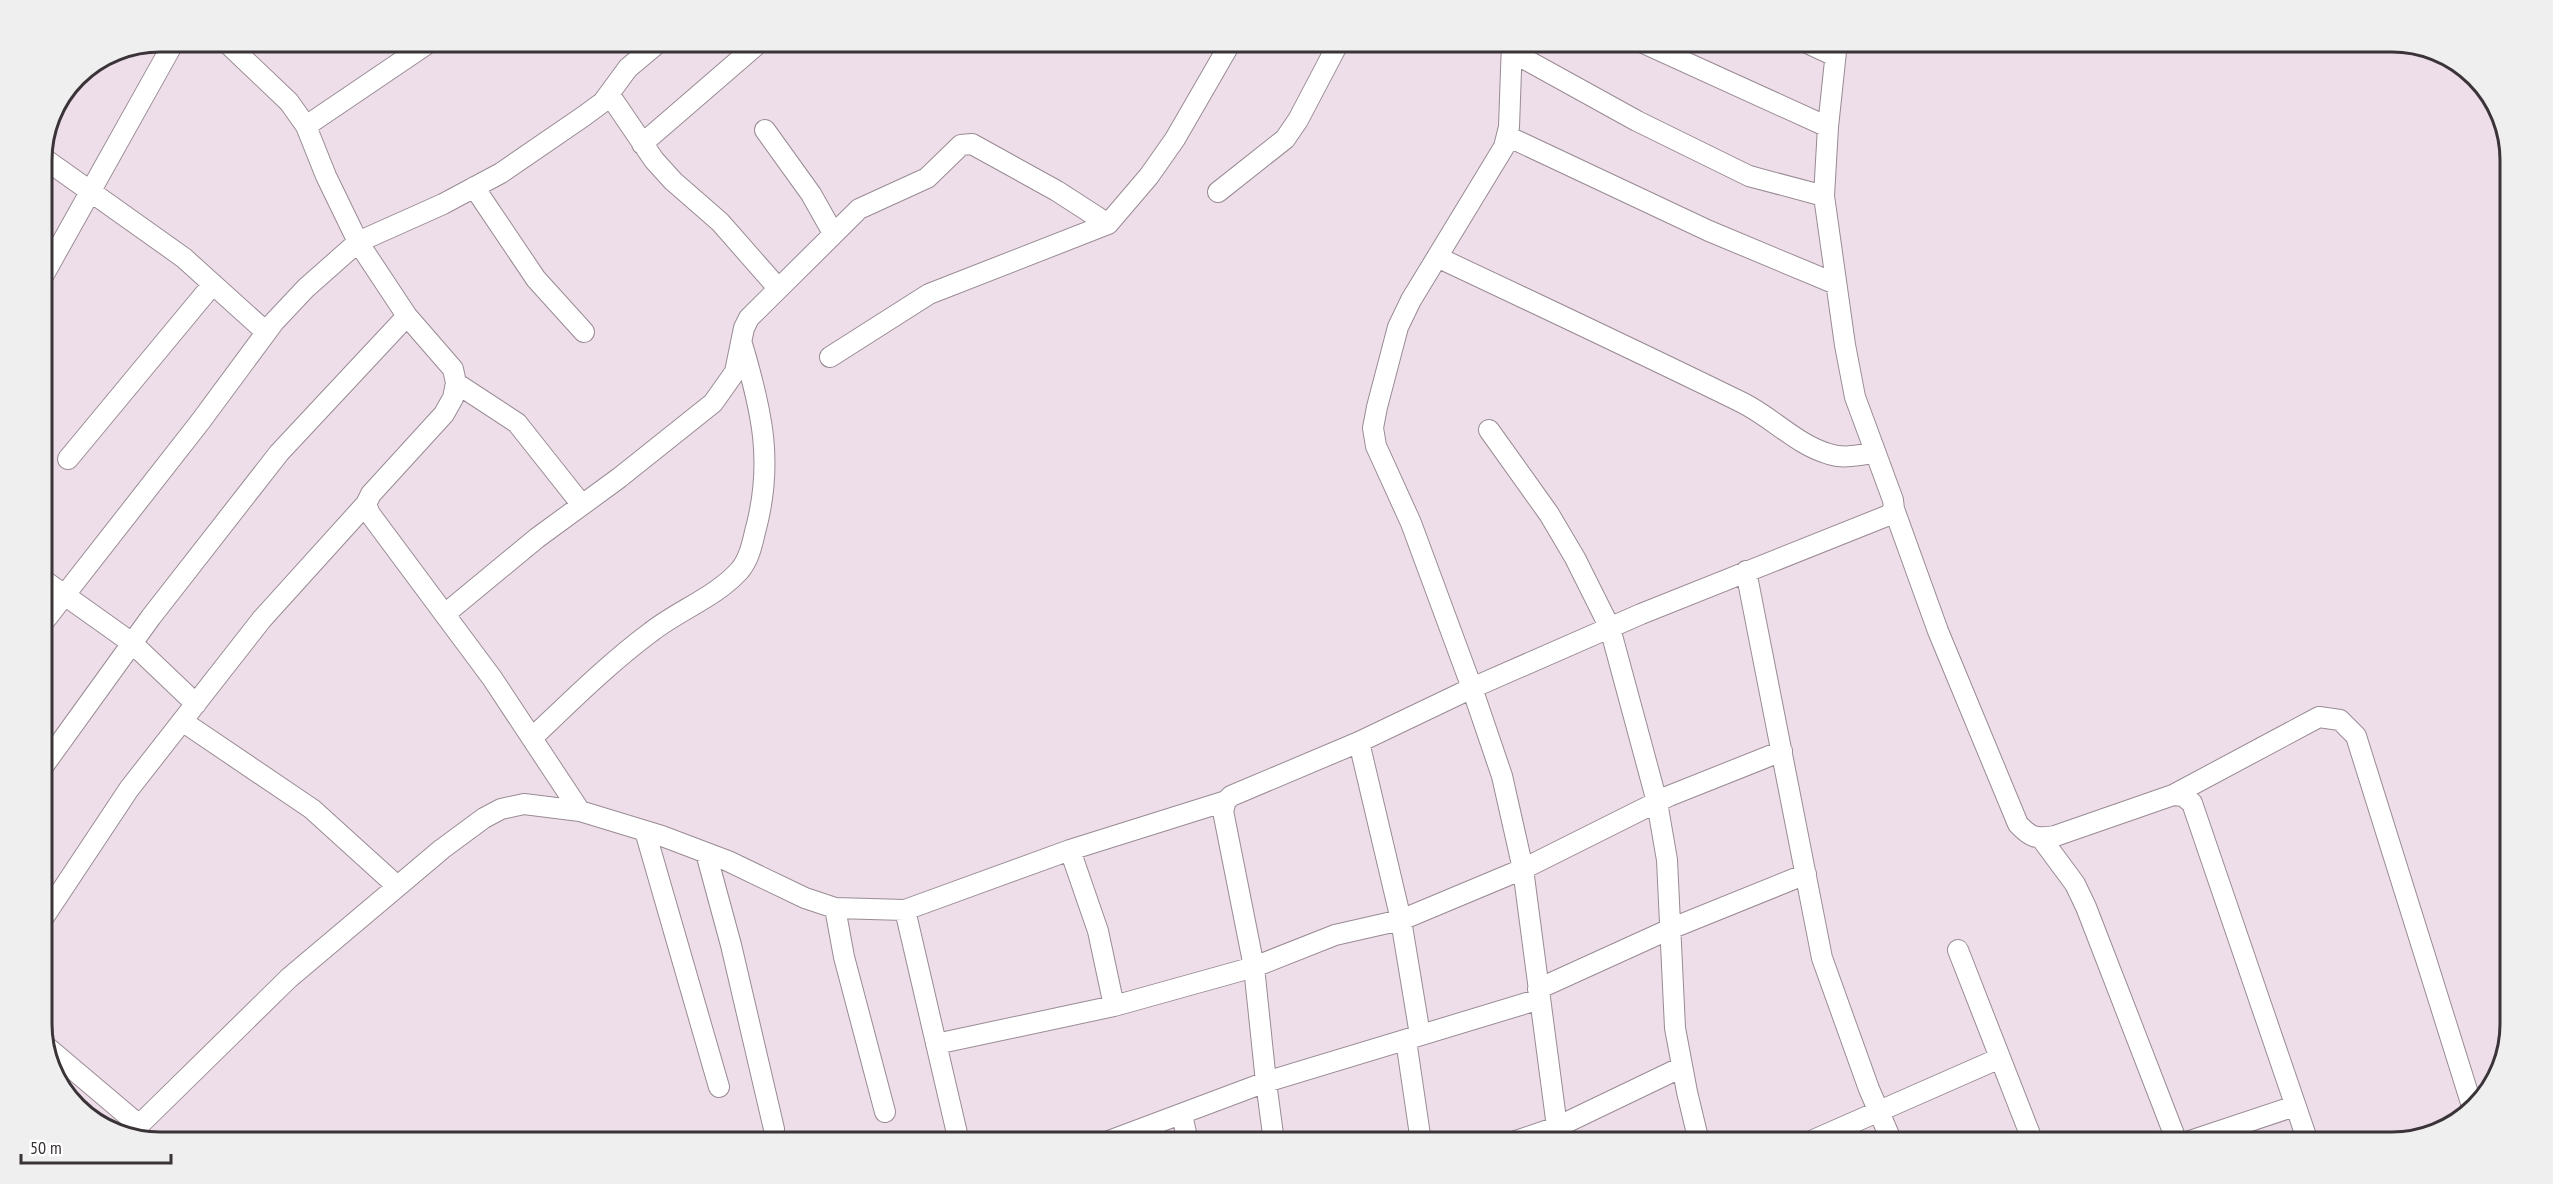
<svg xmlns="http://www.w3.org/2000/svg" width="2553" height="1184" font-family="'PT Sans Narrow',sans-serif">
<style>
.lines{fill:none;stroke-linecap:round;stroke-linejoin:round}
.minor-casing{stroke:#998b94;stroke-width:22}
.minor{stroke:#fff;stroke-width:20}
.rim{fill:none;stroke:#3a3438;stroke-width:3}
</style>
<rect width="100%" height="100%" fill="#eedee9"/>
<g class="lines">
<g class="minor-casing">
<path id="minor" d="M226 42 289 102 306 126 326 176 358 242 407 316 453 369 456 383 453 398 444 414 371 494 366 504 370 514 492 678 580 811
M1512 42 1509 127 1504 147 1411 300 1398 327 1377 407 1373 428 1376 446 1411 523 1472 688 1502 776 1523 869 1559 1142
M1641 42 1828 127
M1805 42 1835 56
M1512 52 1637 121 1749 176 1824 196
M609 94 654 160 673 181 720 222 778 288
M306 126 430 42
M765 130 811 194 833 233
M1507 136 1709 231 1836 284
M642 144 760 42
M42 157 184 258 266 332
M474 187 536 279 584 332
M1218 192 1285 139 1298 120 1339 42
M1437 257C1539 305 1641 353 1743 403 1773 418 1797 445 1829 454 1844 459 1859 455 1874 453
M42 278 174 42
M830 357 929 294 1108 224 1149 176 1175 139 1231 42
M456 383 517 423 582 505
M1489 430 1549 514 1575 558 1610 628 1657 802 1667 860 1675 1028 1687 1092 1699 1142
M68 459 213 284
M1894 509 1938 631 2018 824C2031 838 2036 839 2055 836L2173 795 2183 796 2192 803 2308 1142
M1746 571 1822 958 1869 1089 1892 1142
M42 579 132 643 196 704
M445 614 537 538 619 478 713 403 735 372 744 328 749 318 859 209 927 178 961 145 972 144 1057 191 1108 224
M42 624 200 422 274 322 306 288 358 242 443 204 501 173 584 116 603 102 628 68 659 42
M182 721 312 809 397 886
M532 738C570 702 608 664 651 632 679 610 716 597 740 570 749 559 752 545 755 532 774 463 762 411 742 344
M1359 742 1401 920 1420 1035
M42 768 151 617 279 453 407 316
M2173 795 2319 717 2340 720 2356 736 2472 1106
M645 831 719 1087
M2041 838 2075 884 2086 907 2177 1142
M1070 850 1098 931 1114 1006
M706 853 731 945 774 1129
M835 908 844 957 885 1112
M905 910 959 1142
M42 920 129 789 262 619 366 504
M1958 950 2033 1142
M1538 989 1670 929 1806 874
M1406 1040 1421 1142
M936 1044 1114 1006 1254 967 1335 935 1401 920 1523 869 1669 796 1782 751
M48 1048 139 1125
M1182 1115 1188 1142
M128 1136 289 978 442 849 484 818 501 809 524 804 580 811 662 836 728 861 805 898 835 908 905 910 1070 850 1226 801
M1106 1142 1266 1082 1540 999
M1274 1142 1266 1082 1254 967 1223 811 1226 801 1231 796 1359 742 1472 688 1641 614 1889 515 1894 509 1893 500 1855 397 1845 345 1824 196 1828 127 1837 42
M1513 1142 1557 1127 1682 1067
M1809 1142 2000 1058
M2187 1142 2295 1106"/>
</g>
<use href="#minor" class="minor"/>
</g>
<path d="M0 0H2553V1184H0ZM160 52H2392A108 108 0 0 1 2500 160V1024A108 108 0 0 1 2392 1132H160A108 108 0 0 1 52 1024V160A108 108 0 0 1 160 52Z" fill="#efefef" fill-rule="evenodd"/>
<path class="rim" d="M160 52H2392A108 108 0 0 1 2500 160V1024A108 108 0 0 1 2392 1132H160A108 108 0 0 1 52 1024V160A108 108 0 0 1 160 52Z"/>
<path d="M21 1154v9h150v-9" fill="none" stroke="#3a3438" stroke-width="3"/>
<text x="30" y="1154" font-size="18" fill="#3a3438" stroke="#ffffff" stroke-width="4.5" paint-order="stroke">50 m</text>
</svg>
